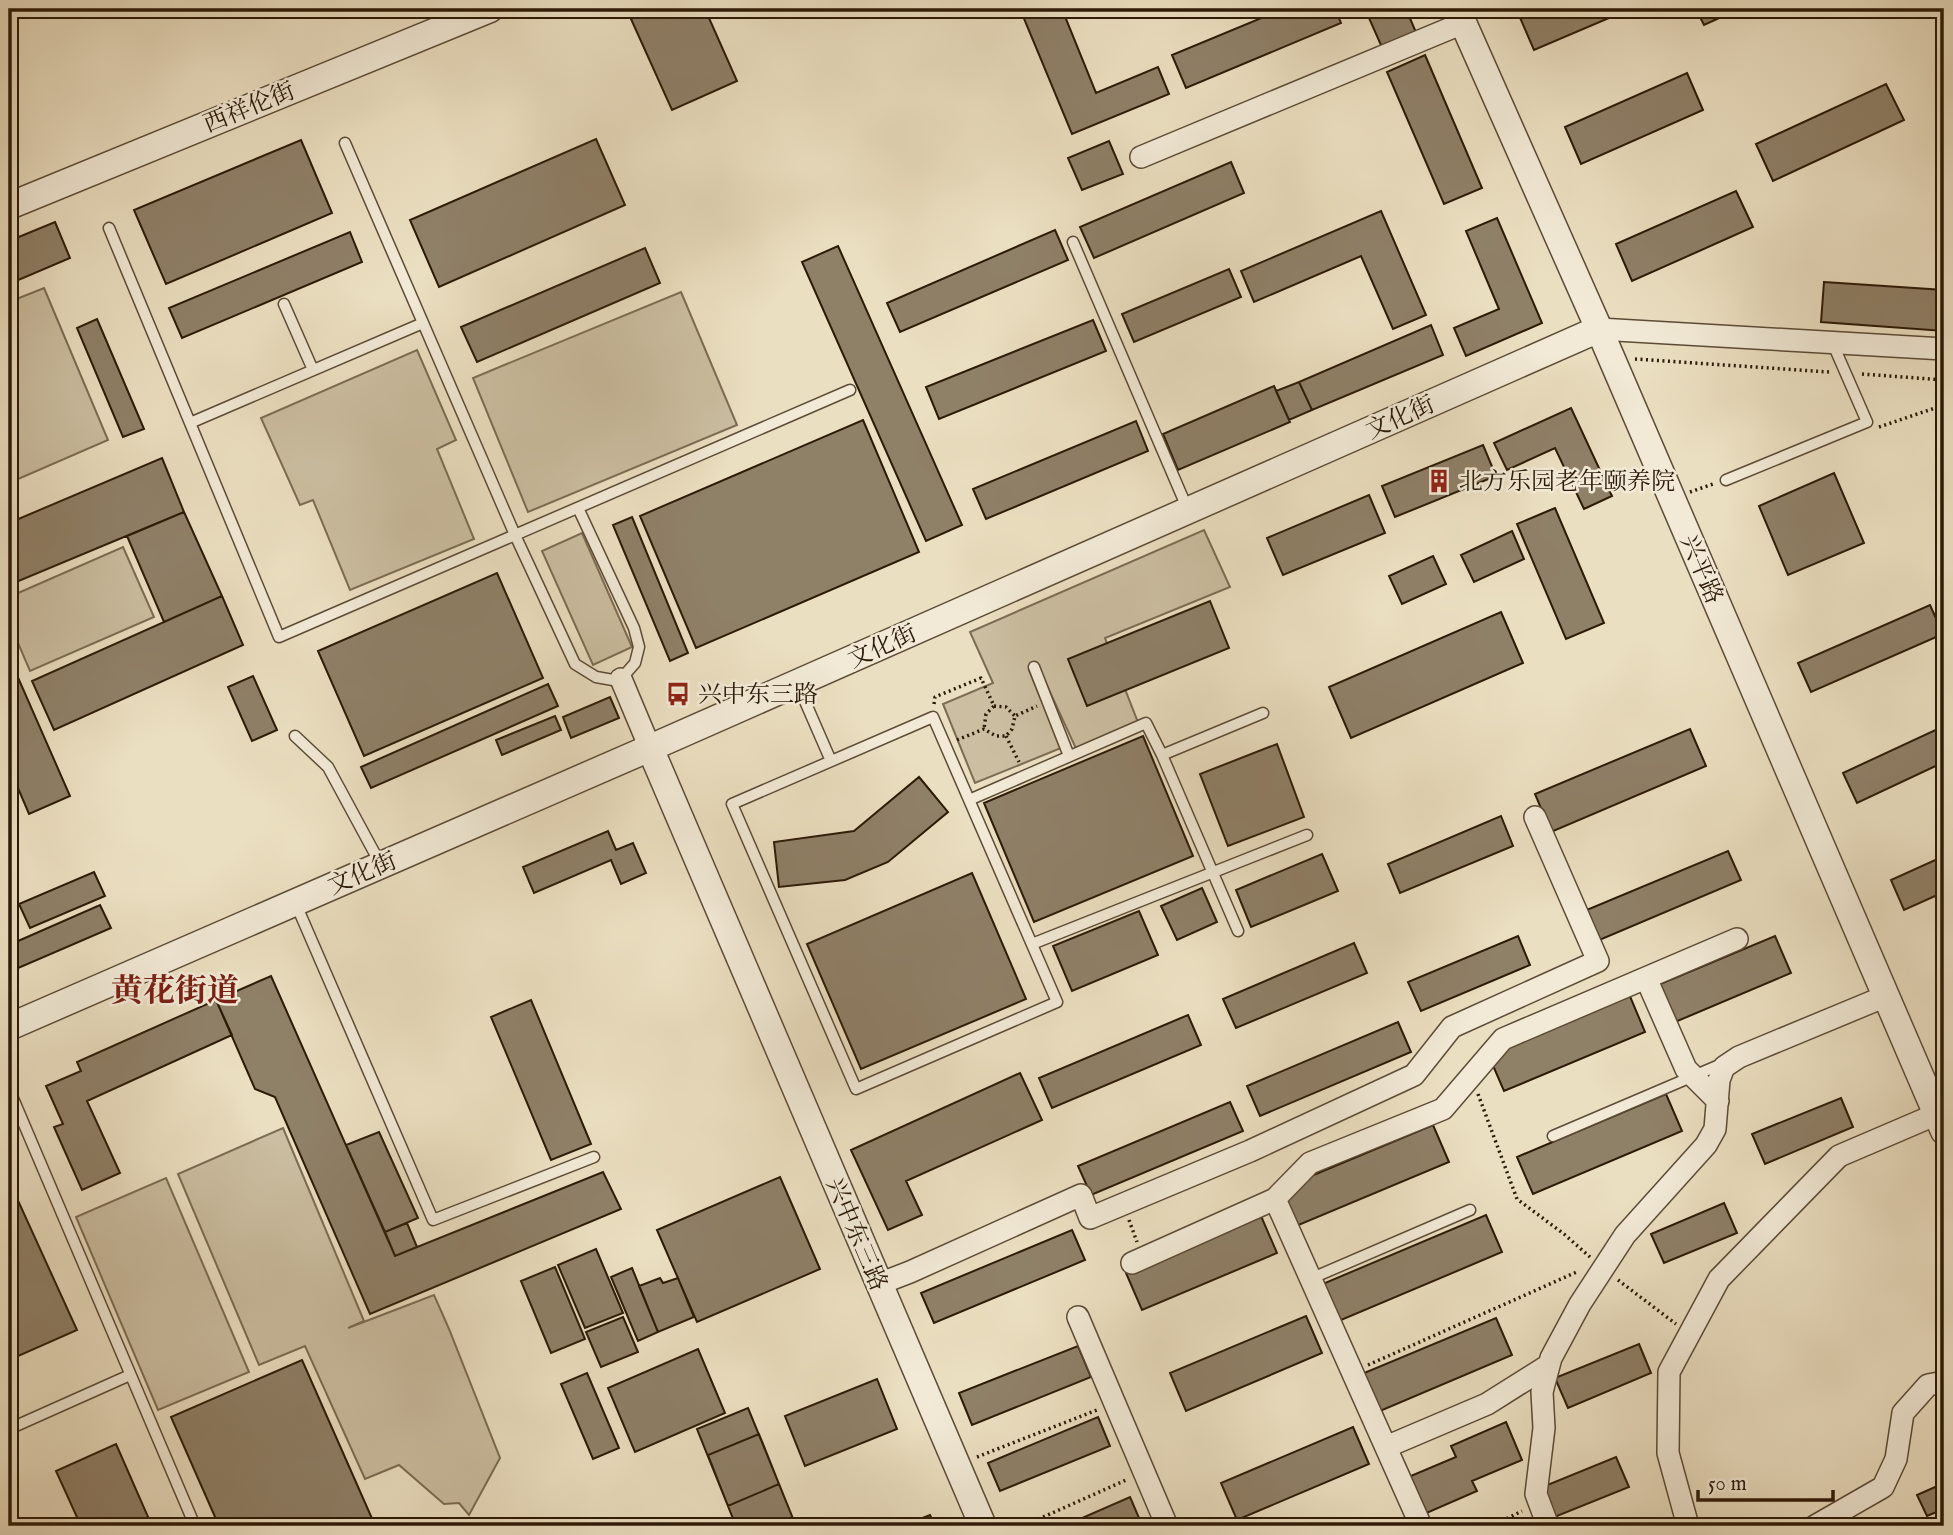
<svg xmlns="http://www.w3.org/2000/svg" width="1953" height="1535" font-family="'IM FELL English','Noto Serif SC',serif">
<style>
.green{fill:#cbbea1;stroke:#7c6c54;stroke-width:2}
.building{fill:#8f8068;stroke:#2c1a07;stroke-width:2}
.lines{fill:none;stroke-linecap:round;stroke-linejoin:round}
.service-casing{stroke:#5c4b36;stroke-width:13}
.minor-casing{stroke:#5c4b36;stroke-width:24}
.tertiary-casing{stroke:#5c4b36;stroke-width:29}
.path{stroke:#2c1a07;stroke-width:3.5;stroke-dasharray:2 3.5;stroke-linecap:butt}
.service{stroke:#f2ead7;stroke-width:10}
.minor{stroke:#f2ead7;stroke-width:21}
.tertiary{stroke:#f2ead7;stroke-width:26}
.labels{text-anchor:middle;stroke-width:5;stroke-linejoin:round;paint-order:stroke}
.street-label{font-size:24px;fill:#2c1a07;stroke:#f2ead7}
.poi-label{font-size:24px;fill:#2c1a07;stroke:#f2ead7;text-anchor:start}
.district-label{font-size:32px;font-weight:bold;fill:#7a1f14;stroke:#f2ead7}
</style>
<rect width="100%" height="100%" fill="#ebdfc1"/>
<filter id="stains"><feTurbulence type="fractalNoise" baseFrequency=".00286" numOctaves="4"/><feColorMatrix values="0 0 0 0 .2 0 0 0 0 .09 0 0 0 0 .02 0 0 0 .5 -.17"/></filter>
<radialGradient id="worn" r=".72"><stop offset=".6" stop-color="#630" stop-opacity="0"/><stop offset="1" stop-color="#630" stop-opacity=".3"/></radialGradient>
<path class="green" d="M44 288 108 440 9 483V302Z
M681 292 737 425 528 512 473 378Z
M417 350 456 440 437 449 474 539 350 590 313 500 300 505 261 418Z
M1204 530 1230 587 1105 638 1141 730 1079 755 1038 666 1029 670 1061 748 975 783 943 704 993 683 970 632Z
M582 533 632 647 593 665 542 551Z
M123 547 154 617 30 671 9 622V597Z
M283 1128 364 1321 348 1328 434 1295 449 1329 500 1458 469 1515 459 1503 444 1504 399 1465 365 1479 305 1346 259 1365 178 1174Z
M166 1178 249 1372 158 1410 76 1217Z"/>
<path class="building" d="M653 9H705L737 81 672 110 631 19Z
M1020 9H1062L1096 93 1158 67 1169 94 1072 134Z
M1283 9H1335L1341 23 1186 88 1172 55Z
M1365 9H1406L1418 37 1384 52Z
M1528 9H1630L1534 50 1518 13Z
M1696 9H1739L1704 25Z
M1425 55 1482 188 1444 204 1387 72Z
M1687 73 1703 110 1581 164 1565 127Z
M1886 84 1904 120 1773 181 1756 144Z
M596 139 625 205 439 287 410 220Z
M301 140 332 213 166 284 134 210Z
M1109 141 1123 174 1082 190 1068 158Z
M1231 162 1244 193 1094 258 1080 227Z
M1736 191 1753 227 1632 281 1616 244Z
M1381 211 1426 315 1393 329 1361 256 1254 302 1241 271Z
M1497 218 1542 323 1466 356 1454 328 1499 309 1466 231Z
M55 222 70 258 9 284V241Z
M1055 230 1068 260 900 332 887 303Z
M350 232 362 262 182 338 169 308Z
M838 246 962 525 926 541 802 262Z
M645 248 660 283 477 362 461 327Z
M1229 269 1241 297 1134 342 1122 314Z
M1824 282 1944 290V331L1821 322Z
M97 319 144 429 123 437 77 328Z
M1093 320 1106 351 939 419 926 387Z
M1431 325 1443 355 1312 410 1299 382Z
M1299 382 1312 410 1289 420 1276 391Z
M1274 386 1290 422 1178 470 1163 434Z
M1571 408 1612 496 1584 509 1555 448 1507 470 1494 443Z
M863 420 919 552 696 648 640 516Z
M1136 421 1148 451 986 519 973 489Z
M1483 445 1496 476 1395 517 1382 486Z
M162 458 184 512 9 585V523Z
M1834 473 1864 543 1788 575 1759 506Z
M1369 495 1385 533 1283 575 1267 538Z
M1555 508 1604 623 1566 639 1517 524Z
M184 512 222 596 164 622 127 536Z
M632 517 688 653 670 661 613 525Z
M1512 531 1524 559 1474 582 1461 555Z
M1433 556 1446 584 1402 604 1389 576Z
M497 573 543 678 364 756 318 651Z
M222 596 243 645 54 730 32 681Z
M1210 601 1229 648 1087 706 1068 659Z
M1930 605 1943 634 1811 692 1798 663Z
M1501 612 1523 663 1351 738 1329 687Z
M9 657 70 796 29 814 9 767Z
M253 676 277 730 252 741 228 687Z
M548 684 558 706 371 788 361 767Z
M610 697 619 718 571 738 563 717Z
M555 716 561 730 502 755 496 740Z
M1944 726V762L1857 803 1843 773Z
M1690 729 1706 766 1551 832 1535 794Z
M1143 736 1193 856 1034 922 984 803Z
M1277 744 1304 817 1228 846 1200 774Z
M919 777 948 812 888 862 845 880 779 887 774 842 854 831Z
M1501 816 1513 846 1400 893 1388 864Z
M608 831 616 850 633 843 646 873 621 884 611 860 534 893 523 867Z
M1728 851 1741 880 1590 944 1577 914Z
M1322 854 1338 891 1251 927 1236 890Z
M1944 856V892L1904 910 1891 880Z
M94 872 105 896 30 928 19 904Z
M972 873 1026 999 861 1069 807 944Z
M1202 888 1217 922 1177 940 1161 906Z
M100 905 111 928 9 972V945Z
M1139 911 1158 955 1072 991 1053 946Z
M1518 936 1530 965 1421 1011 1408 982Z
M1775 936 1791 973 1668 1025 1653 987Z
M1354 943 1367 973 1236 1028 1223 999Z
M271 976 395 1256 603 1172 621 1209 370 1314 275 1097 255 1089 216 1000Z
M1629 994 1645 1032 1504 1091 1488 1054Z
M216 1000 232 1035 87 1101 120 1173 82 1190 54 1127 63 1124 46 1086 81 1071 77 1062Z
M531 1000 591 1144 551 1160 491 1017Z
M1188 1015 1201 1045 1052 1108 1039 1078Z
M1398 1022 1411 1052 1260 1116 1247 1086Z
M1020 1073 1042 1120 906 1181 922 1215 888 1230 851 1150Z
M1666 1094 1682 1131 1533 1194 1517 1157Z
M1841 1098 1853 1127 1765 1164 1752 1134Z
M1230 1102 1243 1131 1091 1195 1078 1166Z
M1433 1125 1449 1162 1289 1229 1273 1192Z
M379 1132 418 1218 385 1232 346 1145Z
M780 1177 820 1269 697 1322 657 1230Z
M10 1183 77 1330 16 1357 9 1341V1184Z
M1724 1203 1737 1233 1664 1263 1651 1234Z
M1486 1215 1502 1252 1334 1323 1318 1286Z
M1261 1216 1277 1253 1142 1310 1126 1273Z
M407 1223 417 1247 395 1256 385 1232Z
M1072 1230 1085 1260 934 1323 921 1293Z
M596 1249 623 1313 585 1328 558 1265Z
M555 1267 585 1339 551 1353 521 1281Z
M632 1268 658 1332 638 1341 611 1277Z
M660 1278 663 1283 678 1278 694 1317 658 1332 639 1286Z
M1306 1316 1322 1353 1186 1411 1170 1373Z
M623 1317 638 1352 601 1367 586 1332Z
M1496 1318 1512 1355 1373 1414 1357 1376Z
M1639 1344 1651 1373 1568 1408 1555 1378Z
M1078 1346 1091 1377 972 1425 959 1393Z
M698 1349 725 1413 635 1452 608 1388Z
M302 1360 374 1523 367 1526H219L171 1417Z
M587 1373 619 1448 593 1459 561 1384Z
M877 1379 897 1429 805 1466 785 1416Z
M748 1408 779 1484 796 1526H736L697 1429Z
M1098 1417 1110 1446 1000 1491 988 1463Z
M1506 1422 1522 1460 1472 1481 1477 1491 1422 1515 1406 1478 1456 1457 1451 1446Z
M1353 1427 1369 1464 1237 1520 1221 1483Z
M759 1434 779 1484 728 1506 708 1455Z
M116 1444 152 1526H81L56 1471Z
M1616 1457 1629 1487 1552 1518 1540 1488Z
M1944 1483V1509L1927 1516 1917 1495Z
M1130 1497 1142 1525 1139 1526H1064Z
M930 1515 935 1526H902Z"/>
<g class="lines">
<g class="service-casing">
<path id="service" d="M345 143 515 535 575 664 596 677 613 680 621 679 635 663 639 647 634 628 578 508
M109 228 279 637 850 390
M1073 242 1188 510
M284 304 313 370
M190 423 423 323
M1726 480 1867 422 1832 342
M1034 667 1069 756
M797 683 831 761
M933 717 1057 1002 856 1089 732 804Z
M295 736 328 767 381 865
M969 800 1146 723 1162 755
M295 902 433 1220 594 1157
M1238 931 1162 755 1263 713
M1032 944 1307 835
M9 1089 195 1526
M1553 1136 1724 1063
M1310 1279 1470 1210
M9 1429 130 1375"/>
</g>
<g class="minor-casing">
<path id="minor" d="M1141 157 1463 23
M1599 329 1944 349
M621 679 650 748
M1646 978 1686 1069 1718 1101
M1275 1199 1310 1163 1443 1109 1503 1039 1737 939
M1132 1263 1275 1199 1421 1526
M879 1284 910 1272 1081 1195 1090 1218 1250 1151 1414 1075 1452 1027 1598 961 1535 817
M1078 1317 1167 1526
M1386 1447 1487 1404 1549 1365
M1548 1526 1536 1494 1544 1428 1542 1392 1551 1358 1580 1304 1625 1235 1706 1145 1715 1129 1719 1080 1724 1067 1739 1057 1886 996
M1688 1526 1668 1453 1669 1372 1719 1279 1839 1156 1937 1114
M1815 1526 1883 1487 1896 1459 1903 1413 1928 1385 1944 1382"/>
</g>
<g class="tertiary-casing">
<path id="tertiary" d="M1457 9 1599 329 1944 1131
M9 206 490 9
M650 748 983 1526
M9 1027 650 748 1599 329"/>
</g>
<path class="path" d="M1635 359 1829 372
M1862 374 1944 380
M1879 427 1944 405
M1690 492 1713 484
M934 704 935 697 981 678 994 706 986 714 984 729
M994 706 1006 707 1015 716
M1006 736 1019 762
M957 740 984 729 996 736H1006L1012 729 1015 716 1037 706
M1478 1094 1517 1199 1564 1234 1590 1257
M1129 1220 1137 1242
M1618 1280 1676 1324
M1368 1365 1579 1271
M977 1457 1097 1410
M1023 1526 1126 1480
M1492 1526 1522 1511"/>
<use href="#service" class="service"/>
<use href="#minor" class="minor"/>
<use href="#tertiary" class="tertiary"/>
</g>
<defs>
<g id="building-bare" transform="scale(1.89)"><path d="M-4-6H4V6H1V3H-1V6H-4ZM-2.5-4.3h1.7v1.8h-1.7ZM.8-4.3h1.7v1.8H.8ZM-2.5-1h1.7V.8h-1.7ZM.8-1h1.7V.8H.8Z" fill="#8f2418" stroke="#f2ead7" stroke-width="2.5" paint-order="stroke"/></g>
<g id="bus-bare" transform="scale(1.89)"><path d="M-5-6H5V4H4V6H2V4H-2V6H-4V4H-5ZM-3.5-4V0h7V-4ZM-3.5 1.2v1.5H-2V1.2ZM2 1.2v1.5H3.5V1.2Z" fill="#8f2418" stroke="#f2ead7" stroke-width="2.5" paint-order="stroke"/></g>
</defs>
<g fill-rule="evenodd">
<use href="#building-bare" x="1439" y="481"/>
<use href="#bus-bare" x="678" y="694"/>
</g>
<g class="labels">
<g class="street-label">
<text transform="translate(249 107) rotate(-22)" y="8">西祥伦街</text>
<text transform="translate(1400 417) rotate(-24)" y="8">文化街</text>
<text transform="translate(1702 569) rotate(67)" y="8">兴平路</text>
<text transform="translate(882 646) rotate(-24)" y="8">文化街</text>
<text transform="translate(362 873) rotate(-23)" y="8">文化街</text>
<text transform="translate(857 1234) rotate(67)" y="8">兴中东三路</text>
</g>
<g class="poi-label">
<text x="1459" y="489">北方乐园老年颐养院</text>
<text x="698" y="702">兴中东三路</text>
</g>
<g class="district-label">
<text x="175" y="1001">黄花街道</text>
</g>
</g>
<rect width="1953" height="1535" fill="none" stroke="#ebdfc1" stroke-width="35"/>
<rect x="10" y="10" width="1932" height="1514" fill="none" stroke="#2c1a07" stroke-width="3.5"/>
<rect x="18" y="18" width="1918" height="1500" fill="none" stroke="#2c1a07" stroke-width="2"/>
<path d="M1698 1490v10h135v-10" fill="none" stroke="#2c1a07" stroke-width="3.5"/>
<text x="1708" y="1490" font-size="21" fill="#2c1a07" stroke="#f2ead7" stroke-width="5" paint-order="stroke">50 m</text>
<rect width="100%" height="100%" filter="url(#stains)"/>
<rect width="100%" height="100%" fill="url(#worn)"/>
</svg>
